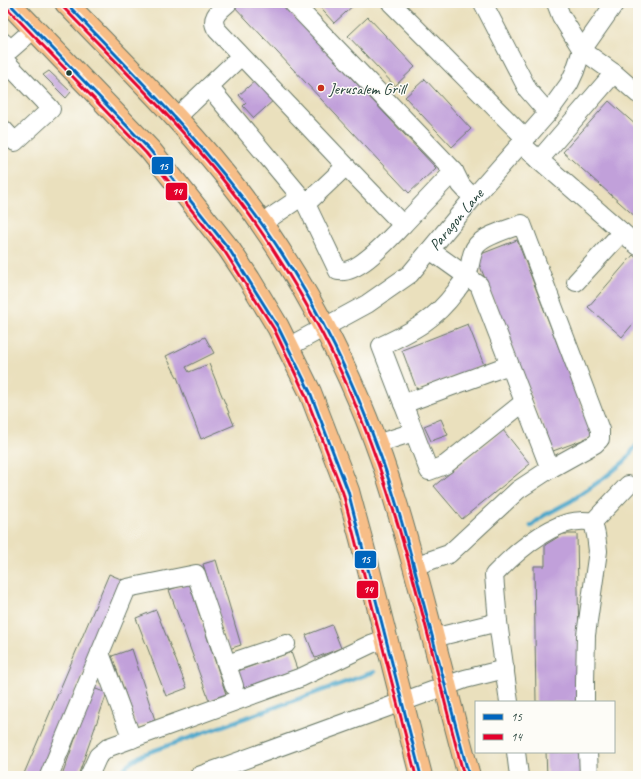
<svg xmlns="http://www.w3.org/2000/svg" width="641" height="779" font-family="Caveat,sans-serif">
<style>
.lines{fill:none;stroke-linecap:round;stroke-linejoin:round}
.stream{stroke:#4ca6c9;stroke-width:4.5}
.building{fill:#c1a0da}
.minor-casing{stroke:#667664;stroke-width:20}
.major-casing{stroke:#667664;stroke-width:24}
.minor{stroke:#fff;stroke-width:18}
.major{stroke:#f7be88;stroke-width:22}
.bus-1-casing{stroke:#fdfcf7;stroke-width:6}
.bus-2-casing{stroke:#fdfcf7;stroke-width:6}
.bus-1{stroke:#0065bd;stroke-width:3}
.bus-2{stroke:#e4002b;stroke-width:3}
.bus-dot{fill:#1f3d34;stroke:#fdfcf7;stroke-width:1.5}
.poi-dot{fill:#c8321e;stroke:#fdfcf7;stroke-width:1.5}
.labels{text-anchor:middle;stroke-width:3;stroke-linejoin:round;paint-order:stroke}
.poi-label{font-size:16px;fill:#1f3d34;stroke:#fdfcf7;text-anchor:start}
.street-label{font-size:16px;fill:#1f3d34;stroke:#fdfcf7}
.line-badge{stroke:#fdfcf7;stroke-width:1.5}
.badge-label{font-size:11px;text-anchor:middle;font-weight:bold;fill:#fff}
</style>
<rect width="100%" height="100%" fill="#fdfcf7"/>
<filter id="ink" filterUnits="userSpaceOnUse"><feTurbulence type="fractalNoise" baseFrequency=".025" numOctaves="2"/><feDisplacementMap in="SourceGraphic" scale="8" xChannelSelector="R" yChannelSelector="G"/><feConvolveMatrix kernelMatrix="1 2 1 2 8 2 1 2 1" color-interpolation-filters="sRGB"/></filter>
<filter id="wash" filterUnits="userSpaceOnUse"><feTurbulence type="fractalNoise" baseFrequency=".012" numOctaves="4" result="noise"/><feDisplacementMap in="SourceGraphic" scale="16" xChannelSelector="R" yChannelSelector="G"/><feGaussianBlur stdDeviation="0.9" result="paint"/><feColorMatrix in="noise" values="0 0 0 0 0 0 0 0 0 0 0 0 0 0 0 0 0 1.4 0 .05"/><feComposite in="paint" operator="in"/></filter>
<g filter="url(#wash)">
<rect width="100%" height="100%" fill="#eae0bd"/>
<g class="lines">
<path class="stream" d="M531 526 543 516 571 501 604 478 625 461 638 443
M118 776 128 764 144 754 374 672"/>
</g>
<g id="blocks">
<path class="building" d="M234 3H281L436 168 409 193 233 5Z
M316 3H356L334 23Z
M368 17 415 67 395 86 348 36Z
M49 71 71 92 66 98 43 75Z
M257 79 275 99 254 118 243 106 246 103 239 95Z
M425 79 471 129 452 147 405 97Z
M609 101 638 127V219L563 152Z
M517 240 593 436 553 451 476 256Z
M633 255 638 259V318L622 337 588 307Z
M468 324 484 365 417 390 402 350Z
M205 337 214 353 186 367 189 372 209 364 234 425 201 439 177 377 166 356Z
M441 419 448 435 431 441 424 426Z
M503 430 530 464 462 519 434 486Z
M563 534H577L580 702H536L534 566H545V545Z
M216 560 241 645 229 649 203 564Z
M109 574 123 580 39 776H23Z
M189 583 226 694 209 700 169 590Z
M156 610 187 688 166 696 136 618Z
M332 625 341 648 315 658 306 635Z
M132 649 155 720 137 727 112 656Z
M291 652 297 669 244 688 238 671Z
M93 688 107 693 78 776H62Z
M546 752H581L582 776H547Z"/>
</g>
</g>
<g filter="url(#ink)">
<use href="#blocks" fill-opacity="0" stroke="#667664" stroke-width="1"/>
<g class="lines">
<g class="minor-casing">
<g id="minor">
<path d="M228 3C219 11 209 18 217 30L346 166 306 204 301 197 261 224"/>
<path d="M293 3 454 171 461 185 473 198"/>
<path d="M391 3 526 139"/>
<path d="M483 3 528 90 548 113"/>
<path d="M556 3 561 16 582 50 614 73 638 94"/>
<path d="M3 42 10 50 34 29"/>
<path d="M209 87 301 197"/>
<path d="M176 118 241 56"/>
<path d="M3 129 15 142 51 109 8 64"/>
<path d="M521 144 638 246"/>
<path d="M539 160 614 73"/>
<path d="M306 204 338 271C358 275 389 239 403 225L346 166"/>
<path d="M403 225 454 171"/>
<path d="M430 250 479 285 550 469"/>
<path d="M576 282 622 232"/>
<path id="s1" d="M288 347 367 304 410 274 473 198 548 113 569 84 575 71 582 50 615 3"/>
<path d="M403 404 509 365"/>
<path d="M376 444 414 432"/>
<path d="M593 522 628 485"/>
<path d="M414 566 449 554 518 490 550 469 595 444 600 439V430L522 224C509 229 486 235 477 245 470 253 471 266 467 276 464 281 459 286 456 291 435 320 413 331 381 346L429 471 445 465 524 402"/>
<path d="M498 622 494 575C516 552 557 514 593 522L596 535 598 551 586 635 585 683V702"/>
<path d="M433 638 498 622 509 702"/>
<path d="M100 653 132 739"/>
<path d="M227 664 286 644"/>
<path d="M516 752 519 776"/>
<path d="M588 752 589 776"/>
<path d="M49 776 127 588 196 574 234 686"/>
<path d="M89 776 98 756 109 747 302 677 371 644 386 639"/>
<path d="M199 776 465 679 505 669"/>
</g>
</g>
<g class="major-casing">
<path id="major" d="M9 3 150 150 229 249 249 279 278 327 310 392 348 491 361 539 421 776
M66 3C125 65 188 125 240 194 309 285 362 391 395 500 423 591 444 684 469 776"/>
</g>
<use href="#minor" class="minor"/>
<use href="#major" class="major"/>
<g class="bus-1-casing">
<path id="bus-1" d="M9 3 150 150 229 249 278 327 310 392 348 491 421 776
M66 3C135 75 206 145 264 227 314 298 352 376 381 457 396 499 408 543 419 586 436 649 452 713 469 776"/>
</g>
<g class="bus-2-casing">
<path id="bus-2" d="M5 6 146 153 225 252 274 329 305 394 343 493 416 776
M62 6C132 79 206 149 262 233 302 292 336 355 362 421 408 536 432 658 464 776"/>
</g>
<use href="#bus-1" class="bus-1"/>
<use href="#bus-2" class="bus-2"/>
</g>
</g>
<circle class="bus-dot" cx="69" cy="73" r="3.5"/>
<circle class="poi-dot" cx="321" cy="88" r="4"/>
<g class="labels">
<g class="poi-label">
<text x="329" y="94">Jerusalem Grill</text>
</g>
<g class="street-label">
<text dy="6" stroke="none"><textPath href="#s1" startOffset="214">Paragon Lane</textPath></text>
</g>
</g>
<g class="line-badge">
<rect x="151" y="156" width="23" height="19" rx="4" fill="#0065bd"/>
<rect x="165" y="182" width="23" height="19" rx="4" fill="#e4002b"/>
<rect x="354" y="550" width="23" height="19" rx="4" fill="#0065bd"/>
<rect x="356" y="580" width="23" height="19" rx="4" fill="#e4002b"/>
</g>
<g class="badge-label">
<text x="163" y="170">15</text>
<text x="177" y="195">14</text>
<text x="365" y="563">15</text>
<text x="368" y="593">14</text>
</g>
<rect width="641" height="779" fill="none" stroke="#fdfcf7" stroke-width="16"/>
<rect x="475" y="701" width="140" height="52" fill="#fdfcf7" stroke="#a4b0a9"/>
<rect x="483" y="714" width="20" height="6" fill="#0065bd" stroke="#a4b0a9"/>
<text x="511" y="721" font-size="12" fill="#1f3d34">15</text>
<rect x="483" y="734" width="20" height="6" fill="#e4002b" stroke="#a4b0a9"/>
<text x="511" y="741" font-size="12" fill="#1f3d34">14</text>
</svg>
